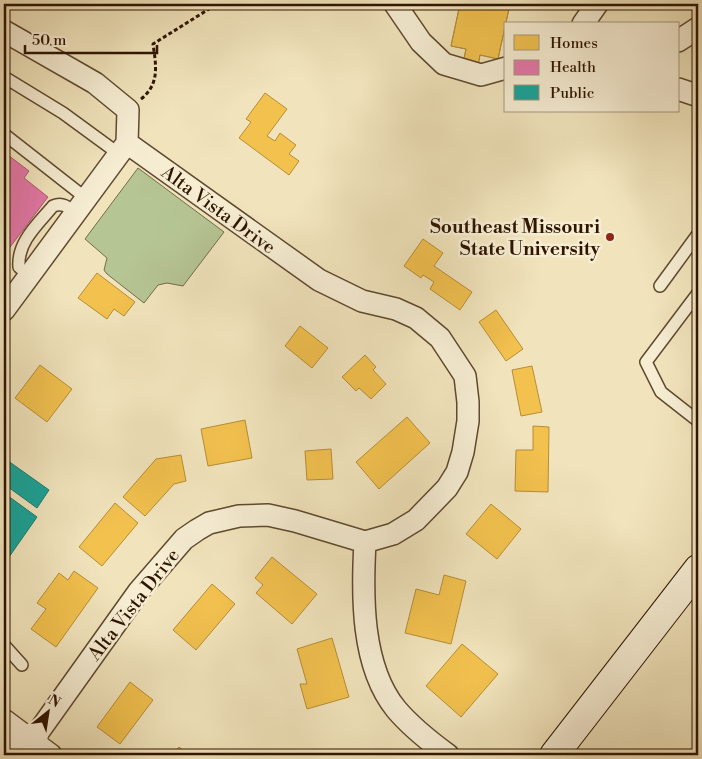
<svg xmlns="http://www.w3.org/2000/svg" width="702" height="759" font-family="'Libre Bodoni',serif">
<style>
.green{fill:#b6c594;stroke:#726d4a}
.homes{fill:#f2c14e;stroke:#b78d37}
.health{fill:#e377a8;stroke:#ad5a76}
.public{fill:#17a398;stroke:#1e786a}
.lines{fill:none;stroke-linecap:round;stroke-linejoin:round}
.service-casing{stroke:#5f492f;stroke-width:14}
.minor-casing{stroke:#5f492f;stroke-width:24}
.secondary-casing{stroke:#2e1500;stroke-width:30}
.path{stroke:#2e1500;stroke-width:3;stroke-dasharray:4 2.5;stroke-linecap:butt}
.service{stroke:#f6edd3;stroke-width:11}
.minor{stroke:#f6edd3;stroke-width:21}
.secondary{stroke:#f6edd3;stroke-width:28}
.poi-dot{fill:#8f2418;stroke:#f6edd3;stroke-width:2}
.labels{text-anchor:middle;stroke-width:5;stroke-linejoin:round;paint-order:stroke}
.street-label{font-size:19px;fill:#2e1500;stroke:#f6edd3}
.poi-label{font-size:19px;font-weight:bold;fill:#2e1500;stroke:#f6edd3;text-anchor:end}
</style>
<rect width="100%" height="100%" fill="#f1e4bc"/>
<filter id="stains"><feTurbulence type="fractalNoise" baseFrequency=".004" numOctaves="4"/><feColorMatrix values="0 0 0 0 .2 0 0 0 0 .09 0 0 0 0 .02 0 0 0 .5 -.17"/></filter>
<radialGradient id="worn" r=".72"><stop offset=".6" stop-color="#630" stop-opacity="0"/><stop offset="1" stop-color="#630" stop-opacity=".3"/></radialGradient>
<path class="green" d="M138 168 224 232 183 286 167 283 158 285 144 303 107 274 104 270 107 258 85 239Z"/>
<path class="homes" d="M460 4H510L498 59 480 55 478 66 463 63 466 49 451 46Z
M460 4H510L498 59 480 55 478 66 463 63 466 49 451 46Z
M265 93 287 109 267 136 275 141 280 133 296 145 289 154 299 161 289 175 239 138 251 122 246 119Z
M423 239 443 253 434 266 472 292 460 310 430 289 434 282 423 275 421 278 404 266Z
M97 273 135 302 124 316 114 309 107 319 78 298Z
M496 310 523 349 506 361 479 322Z
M300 326 328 348 312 368 285 346Z
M365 355 376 367 373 370 386 384 371 399 359 388 356 391 342 377Z
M40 365 72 389 47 422 15 398Z
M532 366 542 412 521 416 512 370Z
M407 417 430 443 379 489 356 462Z
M245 420 252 458 208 466 201 429Z
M533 426 549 427 548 492 515 491 516 450H533Z
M331 449 333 479 307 480 305 451Z
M181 455 186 481 174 484 145 516 123 497 156 459Z
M115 503 138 523 102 566 79 547Z
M491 504 521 529 497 559 466 534Z
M272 557 317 594 292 624 256 593 263 585 255 578Z
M74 571 98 588 56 647 31 629 46 609 37 603 59 573 68 580Z
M444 575 466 581 451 644 405 633 416 589 439 595Z
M212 584 235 604 196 650 173 630Z
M332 638 349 697 307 709 300 684H307L297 649Z
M462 644 498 674 461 717 426 686Z
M130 682 153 700 120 744 97 727Z
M179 747 190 755H172Z"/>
<path class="health" d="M4 152 29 171 24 178 48 197 4 255Z"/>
<path class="public" d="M4 458 49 490 37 508 4 484Z
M4 493 37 517 9 557 4 553Z"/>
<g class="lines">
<g class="service-casing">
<path id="service" d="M4 77 63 113 119 154
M4 134 87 199
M29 276 19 267C17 242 38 224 53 206 63 202 68 207 76 214
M660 286 698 234
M698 293 646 362 661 392 698 421
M4 645 22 665"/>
</g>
<g class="minor-casing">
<path id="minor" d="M395 4 421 42 444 64 481 75 506 68
M583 24 597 4
M4 31 95 83 128 110 127 143
M678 41 698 28
M678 89 696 95 698 94
M4 310 127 143
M365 542C362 595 361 666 396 709 411 727 429 741 448 755
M4 720 51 755
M4 745 17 755
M22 755 139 591 184 539 197 530 209 523 239 516 268 515 295 521 365 542 393 534 416 520 447 488 457 472 463 452 468 421V402L465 376 440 338 416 318 396 309 362 301 319 280 127 143"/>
</g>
<g class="secondary-casing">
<path id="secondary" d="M554 755 698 569"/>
</g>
<path class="path" d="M141 99C160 84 156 65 153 44L217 4"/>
<use href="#service" class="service"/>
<use href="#minor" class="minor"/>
<use href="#secondary" class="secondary"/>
</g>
<circle class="poi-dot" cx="610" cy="237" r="5"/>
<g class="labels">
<g class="street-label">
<text transform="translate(219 209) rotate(36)" y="7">Alta Vista Drive</text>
<text transform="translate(133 604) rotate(-52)" y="7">Alta Vista Drive</text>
</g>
<g class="poi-label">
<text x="600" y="233">Southeast Missouri<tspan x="600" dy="22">State University</tspan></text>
</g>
</g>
<rect width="702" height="759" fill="none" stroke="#f1e4bc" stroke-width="20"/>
<rect x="5" y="5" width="692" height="749" fill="none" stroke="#2e1500" stroke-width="2.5"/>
<rect x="10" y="10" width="682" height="739" fill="none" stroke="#2e1500"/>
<rect x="504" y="22" width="175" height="90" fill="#f6edd3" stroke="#a6977f"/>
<rect x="514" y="35" width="25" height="15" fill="#f2c14e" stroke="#a6977f"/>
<text x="550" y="48" font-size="15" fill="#2e1500">Homes</text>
<rect x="514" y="60" width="25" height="15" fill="#e377a8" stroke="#a6977f"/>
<text x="550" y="72" font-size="15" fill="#2e1500">Health</text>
<rect x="514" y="85" width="25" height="15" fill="#17a398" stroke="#a6977f"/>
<text x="550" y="98" font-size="15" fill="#2e1500">Public</text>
<g transform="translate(48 712) rotate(30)" stroke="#f6edd3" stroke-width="4" paint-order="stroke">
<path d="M0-4L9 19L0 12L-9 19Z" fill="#2e1500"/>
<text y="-8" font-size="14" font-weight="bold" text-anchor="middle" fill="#2e1500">N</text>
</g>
<path d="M25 45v8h132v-8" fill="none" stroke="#2e1500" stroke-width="2.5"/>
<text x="32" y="45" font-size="15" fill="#2e1500" stroke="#f6edd3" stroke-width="4" paint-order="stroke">50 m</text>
<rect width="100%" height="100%" filter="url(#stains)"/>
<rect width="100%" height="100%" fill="url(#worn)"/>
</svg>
